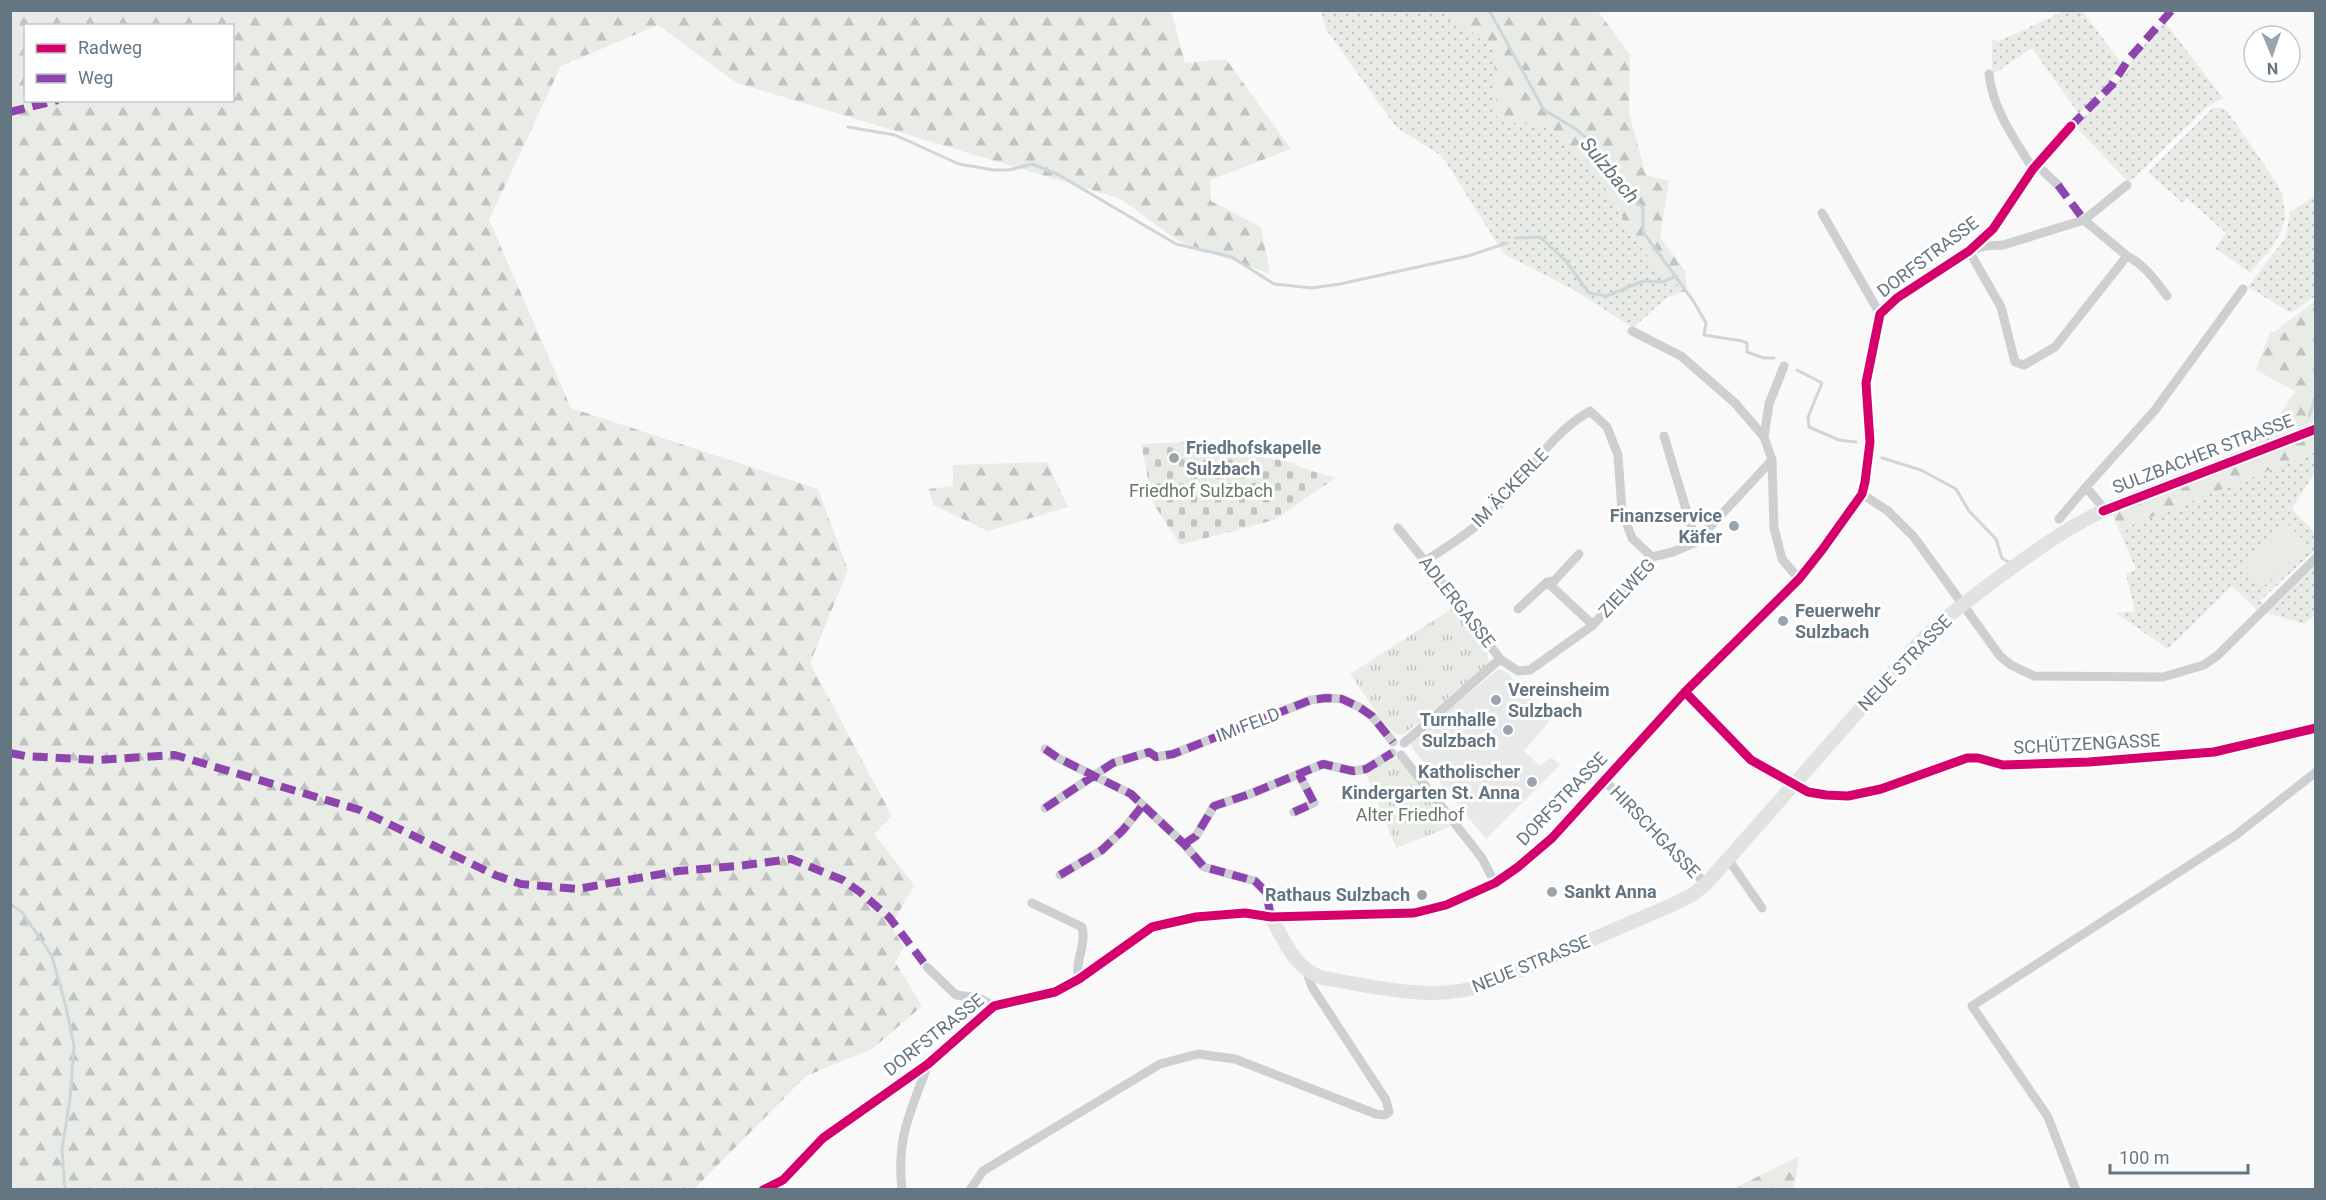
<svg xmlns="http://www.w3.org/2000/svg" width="2326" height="1200" font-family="Roboto,sans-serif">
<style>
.built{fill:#e8e9e9}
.grass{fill:url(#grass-dots)}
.forest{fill:url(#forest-firs);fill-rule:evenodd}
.cemetery{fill:url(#cemetery-stones)}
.park{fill:url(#park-tufts)}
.pitch{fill:#e8ebe6}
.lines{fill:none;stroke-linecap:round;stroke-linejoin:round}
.stream{stroke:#ced6d9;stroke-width:3}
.street{stroke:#cecfd0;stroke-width:9}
.secondary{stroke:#e1e2e2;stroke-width:14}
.quiet{stroke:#8e44ad;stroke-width:8;stroke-dasharray:15 8;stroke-linecap:butt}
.cycleway-casing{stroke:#fff;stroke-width:13}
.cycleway{stroke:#d6006c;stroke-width:9}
.poi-dot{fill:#99a4ac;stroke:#fff;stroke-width:2}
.labels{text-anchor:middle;stroke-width:6;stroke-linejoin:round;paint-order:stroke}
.street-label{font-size:18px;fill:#657683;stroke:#fff}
.poi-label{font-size:18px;font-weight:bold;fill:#657683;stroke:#fff;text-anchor:start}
.park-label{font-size:18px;fill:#687a64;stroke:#fff}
.water-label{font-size:20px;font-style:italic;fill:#60757c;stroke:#fff}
</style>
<defs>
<pattern id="grass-dots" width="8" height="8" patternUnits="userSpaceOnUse" patternTransform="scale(1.5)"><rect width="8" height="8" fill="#e8ebe6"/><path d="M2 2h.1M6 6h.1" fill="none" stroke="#c0c3c0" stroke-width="1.8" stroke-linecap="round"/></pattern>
<pattern id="forest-firs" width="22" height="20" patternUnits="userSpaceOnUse" patternTransform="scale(1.5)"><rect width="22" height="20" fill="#e8ebe6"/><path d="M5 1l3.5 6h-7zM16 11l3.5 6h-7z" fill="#c0c3c0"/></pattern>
<pattern id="cemetery-stones" width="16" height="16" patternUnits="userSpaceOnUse" patternTransform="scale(1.5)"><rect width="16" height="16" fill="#e8ebe6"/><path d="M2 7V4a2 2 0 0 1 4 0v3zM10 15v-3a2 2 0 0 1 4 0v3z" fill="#c0c3c0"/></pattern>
<pattern id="park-tufts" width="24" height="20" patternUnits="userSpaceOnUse" patternTransform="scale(1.5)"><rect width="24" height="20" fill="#e8ebe6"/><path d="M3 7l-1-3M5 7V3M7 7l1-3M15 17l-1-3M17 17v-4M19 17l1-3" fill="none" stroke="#c0c3c0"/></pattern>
</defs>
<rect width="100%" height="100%" fill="#f9f9f9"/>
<path class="built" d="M1499 669 1508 673 1549 722 1524 751 1540 766 1551 757 1560 765 1486 839 1412 748 1409 741Z"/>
<path class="grass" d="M1321 11H1450L1456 19 1494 50 1498 121 1542 125 1600 179 1639 245 1665 277 1687 291 1666 298 1633 328 1576 291 1504 254 1442 156 1396 127 1326 29Z
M2065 11H2082L2122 64 2104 89 2079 114 2032 48 1992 75V40L1999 41Z
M2164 21 2223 98 2207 107 2132 180H2126L2078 129V123L2114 87 2131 61Z
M2213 108H2222L2228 112 2276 182 2282 193 2284 206 2285 219 2280 234 2270 250 2250 273 2215 248 2226 233 2187 198 2183 203 2148 172Z
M2315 196V296L2291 313 2248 287 2286 237 2290 212Z
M2315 452V472L2292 509 2315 533V550L2260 601 2264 604 2257 610 2232 586 2168 649 2116 613 2135 611 2126 574 2136 569 2119 530Z
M2315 566V615L2304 624 2267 613Z"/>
<path class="forest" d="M10 11H1171L1185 63 1226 59 1291 149 1210 180 1211 201 1261 227 1270 274 1178 241 1121 199 737 83 658 25 561 66 489 220 571 408 818 489 848 570 810 663 892 816 874 834 914 885 891 926 904 947 895 962 922 1006 872 1049 806 1076 694 1189H11ZM26 26H232V100H26Z
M1450 11H1598L1630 55 1629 113 1646 175 1669 181 1660 237 1685 271 1687 291 1665 277 1639 245 1600 179 1542 125 1497 121 1494 50 1456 19Z
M2315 301 2314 349 2316 350 2315 421 2250 447 2236 436 2276 420 2295 391 2256 370 2270 332H2274Z
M2315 436V452L2119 530 2112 513Z
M1047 462 1068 507 988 531 933 505 929 489 953 486V465Z
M1799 1156 1794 1189H1733Z"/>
<path class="cemetery" d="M1184 442 1295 463 1299 467 1335 478 1274 520 1180 545 1153 503 1141 444Z"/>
<path class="park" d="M1453 608 1487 650 1489 664 1403 735 1394 733 1383 722 1350 674Z
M1393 758 1399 759 1450 827 1396 848 1366 773Z"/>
<path class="pitch" d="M2286 522 2308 545 2264 586 2242 563Z"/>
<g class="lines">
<path class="stream" d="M1489 10 1544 110 1576 129 1585 137 1616 181 1643 208V232L1694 302 1706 323 1704 335 1742 341 1747 343V352L1764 358H1774
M848 127 895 135 959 164 994 170H1009L1032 164 1059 175 1176 244 1232 257 1274 284 1312 288 1340 284 1468 256 1507 243
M1515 238 1540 237 1566 261 1589 293 1607 296 1643 281 1662 282 1677 276
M1797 370 1822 383 1808 417 1809 427 1839 440 1856 442
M2309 416 2316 397
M1882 458 1921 470 1956 489 1969 511 1996 539 2002 558 2008 562
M10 904 22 912 52 956 66 1007 74 1046 70 1099 62 1149 65 1190"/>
<path class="street" d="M1989 74C1993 110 2014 138 2033 169
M2033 169 2039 167 2058 185
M1822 213 1880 314
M2084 220 2003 245 1986 246 1969 251 2001 307 2015 362 2024 365 2055 347 2127 256 2084 220 2127 185
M2127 256C2145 265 2155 280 2167 296
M1632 331 1681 356 1735 403 1764 437
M1784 366 1769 404 1764 437 1772 460 1774 528 1782 559 1799 579
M1664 436 1696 542
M1862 494 1888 511 1914 537 2000 656 2011 665 2034 676 2163 677 2204 665 2218 655 2316 558
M2103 511 2101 505 2086 487 2155 410 2243 289
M2059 519 2086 487
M1398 528 1462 607 1500 659 1518 671 1530 670 1593 625 1652 557 1673 552 1696 542 1772 460
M1425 561C1446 548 1467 534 1486 518 1522 486 1547 435 1590 411L1607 427 1618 455 1622 511 1632 538 1652 557
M1547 582 1593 625
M1518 609 1547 582 1554 581 1579 554
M1685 692 1751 760 1808 792 1826 795 1848 796 1881 789 1967 758H1978L2003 765 2089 762 2214 752 2316 728
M1404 743 1500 659
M1045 749 1058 758 1131 794 1184 844 1204 867 1255 881 1266 892 1271 917
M1401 755 1482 858 1495 883
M1605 781 1706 884
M1045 808 1113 763 1149 752 1156 757 1173 754 1311 700 1326 698 1342 699 1359 707 1372 716 1393 742
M1294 812 1314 803 1299 774
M1184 844 1196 836 1214 806 1250 794 1323 764 1353 771 1366 769 1392 753
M1728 859 1762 908
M1060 875 1102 850 1123 830 1143 805
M1032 903 1082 927C1087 945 1074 961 1079 979
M927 967 956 995 979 998 994 1006
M763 1190 783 1180 823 1138 928 1064 994 1006 1055 992 1079 979 1152 927 1196 917 1245 913 1271 917 1414 913 1446 905 1495 883 1518 867 1552 838 1685 692 1799 579 1822 550 1862 494 1865 482 1870 442 1866 383 1880 314 1897 298 1969 251 1993 229 2033 169 2071 126
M902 1190C896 1136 911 1112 928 1064
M970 1190 983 1171 1160 1064 1198 1054 1235 1059 1376 1114 1385 1115 1389 1112 1386 1100 1312 987 1307 972
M2076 1190 2048 1117 1972 1006 2236 835 2316 772"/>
<path class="secondary" d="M1271 917C1286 943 1293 967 1323 978 1377 987 1434 1003 1488 984L1674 904 1692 895 1706 884 1917 645C1943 618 1973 597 2002 575 2035 551 2066 528 2103 511L2316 429"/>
<path class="quiet" d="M10 112 58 100
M2071 126 2112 85 2128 60 2172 10
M2058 185 2084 220
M1045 749 1058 758 1131 794 1184 844 1204 867 1255 881 1266 892 1271 917
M10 753 25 756 96 760 175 755 360 810 495 875 521 884 577 889 678 871 738 866 791 859 843 880 860 892 889 917 927 967
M1045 808 1113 763 1149 752 1156 757 1173 754 1311 700 1326 698 1342 699 1359 707 1372 716 1393 742
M1294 812 1314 803 1299 774
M1184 844 1196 836 1214 806 1250 794 1323 764 1353 771 1366 769 1392 753
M1060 875 1102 850 1123 830 1143 805"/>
<g class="cycleway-casing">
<path id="cycleway" d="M2103 511 2316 429
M1685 692 1751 760 1808 792 1826 795 1848 796 1881 789 1967 758H1978L2003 765 2089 762 2214 752 2316 728
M763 1190 783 1180 823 1138 928 1064 994 1006 1055 992 1079 979 1152 927 1196 917 1245 913 1271 917 1414 913 1446 905 1495 883 1518 867 1552 838 1685 692 1799 579 1822 550 1862 494 1865 482 1870 442 1866 383 1880 314 1897 298 1969 251 1993 229 2033 169 2071 126"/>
</g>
<use href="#cycleway" class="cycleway"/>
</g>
<g class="poi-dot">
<circle cx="1174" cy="458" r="6"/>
<circle cx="1734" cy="526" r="6"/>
<circle cx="1783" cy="621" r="6"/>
<circle cx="1496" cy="700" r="6"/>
<circle cx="1508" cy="730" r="6"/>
<circle cx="1532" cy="782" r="6"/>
<circle cx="1552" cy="892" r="6"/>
<circle cx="1422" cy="895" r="6"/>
</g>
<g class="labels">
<g class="street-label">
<text transform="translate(1928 257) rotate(-37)" y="6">DORFSTRASSE</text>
<text transform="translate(2203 454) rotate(-21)" y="6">SULZBACHER STRASSE</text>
<text transform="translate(1510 488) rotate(-46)" y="6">IM ÄCKERLE</text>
<text transform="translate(1627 588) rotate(-47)" y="6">ZIELWEG</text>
<text transform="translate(1457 602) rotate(52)" y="6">ADLERGASSE</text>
<text transform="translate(1905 663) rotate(-46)" y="6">NEUE STRASSE</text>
<text transform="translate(1248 725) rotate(-21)" y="6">IM FELD</text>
<text transform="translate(2087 744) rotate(-3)" y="6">SCHÜTZENGASSE</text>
<text transform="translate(1562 799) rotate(-46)" y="6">DORFSTRASSE</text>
<text transform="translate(1655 832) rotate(46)" y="6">HIRSCHGASSE</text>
<text transform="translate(1531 964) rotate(-22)" y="6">NEUE STRASSE</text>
<text transform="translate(934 1035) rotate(-38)" y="6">DORFSTRASSE</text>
</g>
<g class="poi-label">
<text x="1186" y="454">Friedhofskapelle<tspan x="1186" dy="21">Sulzbach</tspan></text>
<text x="1722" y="522" text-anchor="end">Finanzservice<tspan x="1722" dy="21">Käfer</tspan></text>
<text x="1795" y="617">Feuerwehr<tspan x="1795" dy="21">Sulzbach</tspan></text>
<text x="1508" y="696">Vereinsheim<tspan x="1508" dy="21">Sulzbach</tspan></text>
<text x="1496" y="726" text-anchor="end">Turnhalle<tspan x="1496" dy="21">Sulzbach</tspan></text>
<text x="1520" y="778" text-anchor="end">Katholischer<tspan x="1520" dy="21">Kindergarten St. Anna</tspan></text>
<text x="1564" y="898">Sankt Anna</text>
<text x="1410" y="901" text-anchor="end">Rathaus Sulzbach</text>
</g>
<g class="park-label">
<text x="1201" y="497">Friedhof Sulzbach</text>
<text x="1410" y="821">Alter Friedhof</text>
</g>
<g class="water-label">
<text transform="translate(1610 170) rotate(50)" y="7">Sulzbach</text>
</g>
</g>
<rect width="2326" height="1200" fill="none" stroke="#657683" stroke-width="24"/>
<rect x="24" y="24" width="210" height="78" fill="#ffffff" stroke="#c1c8cd" stroke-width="1.5"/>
<rect x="36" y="44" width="30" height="9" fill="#d6006c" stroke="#c1c8cd" stroke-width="1.5"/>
<text x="78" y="54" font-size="18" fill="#657683">Radweg</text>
<rect x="36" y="74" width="30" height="9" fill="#8e44ad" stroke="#c1c8cd" stroke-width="1.5"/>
<text x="78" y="84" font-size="18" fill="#657683">Weg</text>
<g transform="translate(2272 54) rotate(178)"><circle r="28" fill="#ffffff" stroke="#c1c8cd" stroke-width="1.5"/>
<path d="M0-4.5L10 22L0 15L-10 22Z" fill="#99a4ac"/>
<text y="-9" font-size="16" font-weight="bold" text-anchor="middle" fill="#657683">N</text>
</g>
<path d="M2110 1164v9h138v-9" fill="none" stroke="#657683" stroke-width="3"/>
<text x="2119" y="1164" font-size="18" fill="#657683" stroke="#ffffff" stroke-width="4.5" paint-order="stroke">100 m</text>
</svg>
